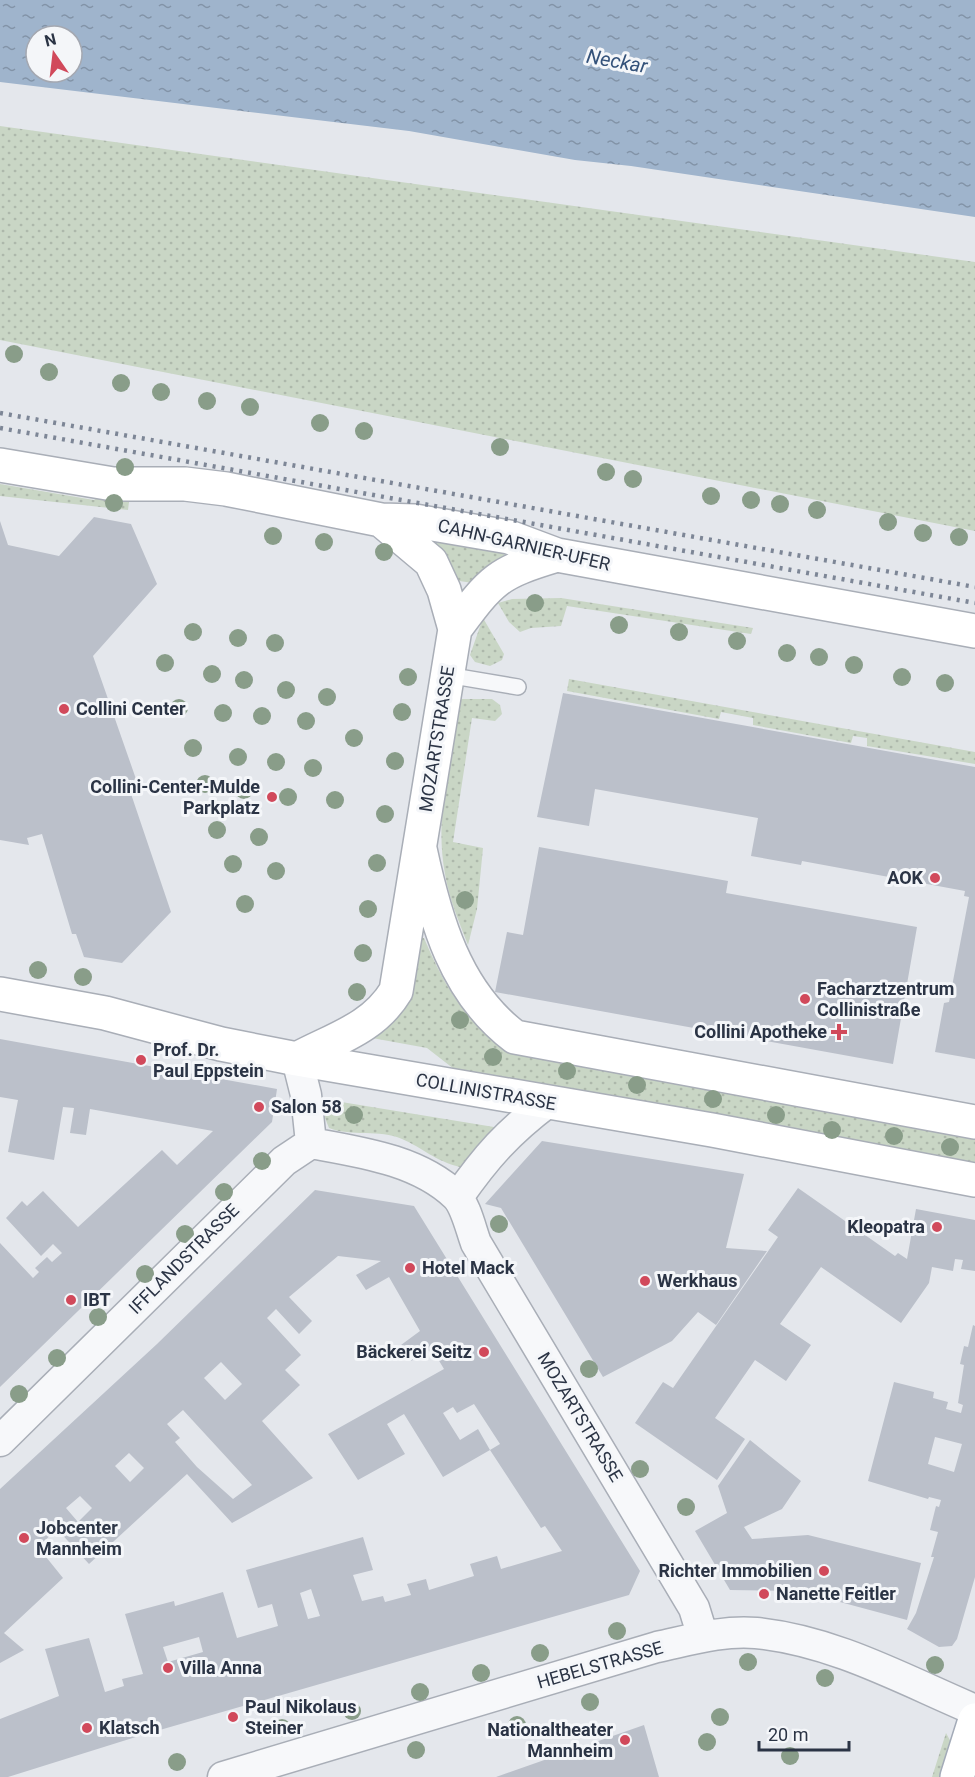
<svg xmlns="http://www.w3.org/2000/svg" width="975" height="1777" font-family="Roboto,sans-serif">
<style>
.grass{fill:url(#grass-dots)}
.water{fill:url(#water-ripples);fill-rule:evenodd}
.building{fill:#bbc0ca;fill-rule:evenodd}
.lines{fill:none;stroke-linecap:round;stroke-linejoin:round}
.lane-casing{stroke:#a9aeb7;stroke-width:18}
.street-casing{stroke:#a9aeb7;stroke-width:33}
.secondary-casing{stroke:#a9aeb7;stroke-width:36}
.primary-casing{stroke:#a3abb8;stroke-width:36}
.lane{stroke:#f7f8fa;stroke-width:15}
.street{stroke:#f7f8fa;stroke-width:30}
.secondary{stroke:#fff;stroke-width:33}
.primary{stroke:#fff;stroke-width:33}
.rail{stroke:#7d8696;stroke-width:4.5;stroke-dasharray:3 6;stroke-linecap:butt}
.tree{fill:#899d89}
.poi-dot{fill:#d1495b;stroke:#f4f6f9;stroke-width:2}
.labels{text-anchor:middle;stroke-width:6;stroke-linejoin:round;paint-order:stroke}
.street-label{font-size:18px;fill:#2b3445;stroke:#f4f6f9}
.poi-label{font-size:18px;font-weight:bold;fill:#2b3445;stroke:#f4f6f9;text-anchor:start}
.water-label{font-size:20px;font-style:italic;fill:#34527a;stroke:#f4f6f9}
</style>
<defs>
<pattern id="grass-dots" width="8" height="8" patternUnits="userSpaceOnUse" patternTransform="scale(1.5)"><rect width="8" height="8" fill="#c9d6c5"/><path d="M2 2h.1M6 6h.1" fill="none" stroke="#adb8ab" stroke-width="1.8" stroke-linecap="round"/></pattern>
<pattern id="water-ripples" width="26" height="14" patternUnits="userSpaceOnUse" patternTransform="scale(1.5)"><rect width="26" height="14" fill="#9fb4cc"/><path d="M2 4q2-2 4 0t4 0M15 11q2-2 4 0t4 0" fill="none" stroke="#8293a7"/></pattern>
</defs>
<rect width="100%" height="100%" fill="#e4e7ec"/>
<path class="grass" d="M0 126 975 262V531L0 340Z
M0 484 94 500 102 494H130L128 510 0 496Z
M435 541 503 553 508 558 479 584 453 580 432 542Z
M561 598 753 628 751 634 567 606 561 626 531 628 520 632 509 622 498 603 512 599Z
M483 618 504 654 502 660 490 666 475 662 470 655Z
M569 679 975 752V764L867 746V738L853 736 851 743 753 725V718L721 712 719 719 567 691Z
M460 699H492L500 705 502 714 495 721 472 718 453 842 483 848 477 909 468 945C459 922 449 898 445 874 434 816 451 756 460 699Z
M418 938H424C443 982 456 1006 492 1039L975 1135V1167L454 1069 427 1048 372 1038Z
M317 1098 500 1128 474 1157 460 1167C435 1161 423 1148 402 1139 379 1129 352 1137 329 1128Z
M946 1733 951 1742 940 1777H932Z"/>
<path class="water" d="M0 0H975V217L631 166 575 160 409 131 0 82ZM36 36H72V72H36Z"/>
<path class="building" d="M94 517 131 524 157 584 93 656 136 779 129 788 171 912 122 963 84 957 76 934H72L42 834 27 838 29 845 0 840V521L8 545 59 556Z
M563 693 975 767V1059L935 1052 944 1003 949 1002 969 897 964 896 965 891 802 861 801 865 751 856 758 818 595 789 589 826 537 817Z
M539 847 728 881 726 893 917 927 893 1064 495 992 507 932 523 935Z
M0 1039 277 1089 272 1122 0 1387V1243L33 1278 39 1272 35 1268 47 1257 52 1262 62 1253 53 1244 41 1256 6 1218 22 1201 27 1206 43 1191 78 1227 162 1150 177 1165 213 1131 90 1109 86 1135 70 1133 74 1108 63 1107 54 1160 8 1152 18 1100 0 1097Z
M542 1141 744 1174 726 1248 767 1251 716 1325 698 1312 672 1341 603 1377 501 1208 485 1204Z
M798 1188 895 1256 898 1253 907 1259 916 1209 975 1220V1271L961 1269 963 1260 955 1259 953 1271 932 1267 929 1283 901 1323 821 1267 780 1324 811 1345 786 1381 755 1360 715 1418 745 1439 717 1480 635 1423 663 1382 673 1388 778 1237 768 1230Z
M315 1190 414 1206 640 1571 629 1595 139 1736 8 1777H0V1719L59 1696 45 1649 89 1638 105 1692 124 1686 122 1679 143 1674 125 1614 174 1601 175 1606 223 1592 237 1638 278 1626 272 1604 258 1608 246 1570 363 1537 373 1570 353 1575 362 1601 383 1596 385 1602 411 1595 407 1584 426 1579 429 1590 474 1576 470 1564 497 1556 501 1569 562 1551 545 1526 541 1528 490 1450 443 1477 404 1414 387 1424 405 1454 358 1480 328 1434 444 1369 432 1349 411 1361 401 1345 420 1331 389 1277 366 1290 356 1275 381 1261 338 1256 289 1297 312 1321 299 1334 276 1309 267 1318 301 1355 285 1370 300 1385 262 1421 313 1478 232 1523 187 1474 89 1564 57 1529 38 1547 63 1578 4 1633 24 1650 0 1663V1489L157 1344ZM221 1362 242 1384 225 1400 204 1378ZM474 1404 500 1444 490 1450 478 1429 460 1440 443 1413 453 1407 457 1413ZM183 1410 252 1485 233 1499 197 1467 175 1442 180 1438 167 1424ZM129 1453 144 1468 130 1482 115 1466ZM80 1496 92 1508 78 1522 66 1508ZM311 1589 320 1616 308 1619 300 1593ZM199 1637 203 1652 168 1662 163 1647Z
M973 1325 975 1326V1577L957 1639 952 1646 939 1647 907 1629 916 1613 934 1557H931L938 1532 930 1530 936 1506 939 1507 941 1500 929 1497 928 1499 868 1481 894 1382 934 1392 933 1398 948 1402 946 1409 961 1413 963 1405 958 1403 964 1365 960 1364 964 1346 968 1347ZM935 1437 962 1444 954 1472 928 1464Z
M750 1440 801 1481 782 1509 744 1527 752 1539 808 1535 921 1563 907 1620 799 1591 730 1590 695 1531 727 1513 718 1486Z
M644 1725 659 1777H496Z"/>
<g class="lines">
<g class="lane-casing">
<path id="lane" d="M447 675 518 687"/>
</g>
<g class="street-casing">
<path id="street" d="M297 1059 306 1095 311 1143
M311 1143C360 1152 419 1160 456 1196 466 1206 471 1230 476 1243L694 1608 703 1637
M458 1197C486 1157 508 1132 548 1102
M0 1441 284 1161 311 1143
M223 1777 657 1647C690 1640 723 1630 756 1633 835 1641 904 1680 975 1710"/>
</g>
<g class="secondary-casing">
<path id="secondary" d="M0 465 113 484H185L226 489 381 520 415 521 509 537 557 555 975 631
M455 629C492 579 497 573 557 555
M420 849C435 919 455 992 515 1037L975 1122
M0 994 105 1013 221 1044 297 1059 712 1130 975 1180
M297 1059C334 1039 373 1029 396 991L455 629 444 590 431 562 381 520"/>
</g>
<g class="primary-casing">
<path id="primary" d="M957 1777 975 1720"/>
</g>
<use href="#lane" class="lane"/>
<use href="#street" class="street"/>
<use href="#secondary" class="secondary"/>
<use href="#primary" class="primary"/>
<path class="rail" d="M0 413 975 587
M0 428 975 603"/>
</g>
<g class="tree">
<circle cx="14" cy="354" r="9"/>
<circle cx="49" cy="372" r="9"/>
<circle cx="121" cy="383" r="9"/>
<circle cx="161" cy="392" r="9"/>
<circle cx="207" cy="401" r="9"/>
<circle cx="250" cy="407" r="9"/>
<circle cx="320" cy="423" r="9"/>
<circle cx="364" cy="431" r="9"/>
<circle cx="500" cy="447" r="9"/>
<circle cx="125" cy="467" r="9"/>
<circle cx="606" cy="472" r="9"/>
<circle cx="633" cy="479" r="9"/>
<circle cx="711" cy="496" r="9"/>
<circle cx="751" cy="500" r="9"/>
<circle cx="114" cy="503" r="9"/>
<circle cx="780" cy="504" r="9"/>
<circle cx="817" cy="510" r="9"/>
<circle cx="888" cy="522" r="9"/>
<circle cx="923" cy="533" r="9"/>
<circle cx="273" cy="536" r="9"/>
<circle cx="959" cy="537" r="9"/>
<circle cx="324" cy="542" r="9"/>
<circle cx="384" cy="552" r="9"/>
<circle cx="535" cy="603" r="9"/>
<circle cx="619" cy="625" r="9"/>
<circle cx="193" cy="632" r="9"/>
<circle cx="679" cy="632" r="9"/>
<circle cx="238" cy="638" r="9"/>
<circle cx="737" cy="641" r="9"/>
<circle cx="275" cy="643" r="9"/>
<circle cx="787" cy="653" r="9"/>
<circle cx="819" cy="657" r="9"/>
<circle cx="165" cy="663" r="9"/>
<circle cx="854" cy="665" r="9"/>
<circle cx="212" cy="674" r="9"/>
<circle cx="408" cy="677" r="9"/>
<circle cx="902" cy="677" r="9"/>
<circle cx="244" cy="680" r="9"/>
<circle cx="945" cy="683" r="9"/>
<circle cx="286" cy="690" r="9"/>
<circle cx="327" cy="697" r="9"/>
<circle cx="179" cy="708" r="9"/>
<circle cx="402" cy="712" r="9"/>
<circle cx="223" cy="713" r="9"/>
<circle cx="262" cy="716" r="9"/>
<circle cx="306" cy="721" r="9"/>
<circle cx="354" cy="738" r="9"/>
<circle cx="193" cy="748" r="9"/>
<circle cx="238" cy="757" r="9"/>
<circle cx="395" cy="761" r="9"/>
<circle cx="276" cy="762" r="9"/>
<circle cx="313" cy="768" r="9"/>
<circle cx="205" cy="784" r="9"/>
<circle cx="244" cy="790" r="9"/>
<circle cx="288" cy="797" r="9"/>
<circle cx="335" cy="800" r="9"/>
<circle cx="385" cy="814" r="9"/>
<circle cx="217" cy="830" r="9"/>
<circle cx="259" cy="837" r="9"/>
<circle cx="377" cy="863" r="9"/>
<circle cx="233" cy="864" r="9"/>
<circle cx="276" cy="871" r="9"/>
<circle cx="465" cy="900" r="9"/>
<circle cx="245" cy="904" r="9"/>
<circle cx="368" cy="909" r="9"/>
<circle cx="363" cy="953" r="9"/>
<circle cx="38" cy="970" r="9"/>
<circle cx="83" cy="977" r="9"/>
<circle cx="357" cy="992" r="9"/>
<circle cx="460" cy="1020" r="9"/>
<circle cx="493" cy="1057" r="9"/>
<circle cx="567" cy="1071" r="9"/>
<circle cx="637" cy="1085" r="9"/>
<circle cx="713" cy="1099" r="9"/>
<circle cx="354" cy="1115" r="9"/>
<circle cx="776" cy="1115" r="9"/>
<circle cx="832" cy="1130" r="9"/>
<circle cx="894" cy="1136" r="9"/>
<circle cx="950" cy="1147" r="9"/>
<circle cx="262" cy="1161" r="9"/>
<circle cx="224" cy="1192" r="9"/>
<circle cx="499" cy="1224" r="9"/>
<circle cx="185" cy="1234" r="9"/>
<circle cx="145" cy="1274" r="9"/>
<circle cx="98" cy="1317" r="9"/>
<circle cx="57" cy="1358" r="9"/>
<circle cx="589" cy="1369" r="9"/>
<circle cx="19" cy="1394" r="9"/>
<circle cx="640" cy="1469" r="9"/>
<circle cx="686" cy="1507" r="9"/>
<circle cx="617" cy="1631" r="9"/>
<circle cx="540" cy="1653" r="9"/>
<circle cx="748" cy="1662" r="9"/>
<circle cx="935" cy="1665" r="9"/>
<circle cx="481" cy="1673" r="9"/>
<circle cx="825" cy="1678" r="9"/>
<circle cx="420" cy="1692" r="9"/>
<circle cx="590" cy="1702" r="9"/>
<circle cx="352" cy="1711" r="9"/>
<circle cx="720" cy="1717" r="9"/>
<circle cx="517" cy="1725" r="9"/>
<circle cx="282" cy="1728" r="9"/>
<circle cx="707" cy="1742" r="9"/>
<circle cx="416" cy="1750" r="9"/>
<circle cx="790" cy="1756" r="9"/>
<circle cx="177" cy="1762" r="9"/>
</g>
<g class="poi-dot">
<circle cx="64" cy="709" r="6"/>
<circle cx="272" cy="797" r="6"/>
<circle cx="935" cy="878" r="6"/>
<circle cx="805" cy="999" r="6"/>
<path d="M836 1023h6v6h6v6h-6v6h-6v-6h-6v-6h6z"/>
<circle cx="141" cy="1060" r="6"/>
<circle cx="259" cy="1107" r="6"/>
<circle cx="937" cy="1227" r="6"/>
<circle cx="410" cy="1268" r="6"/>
<circle cx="645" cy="1281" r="6"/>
<circle cx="71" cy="1300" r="6"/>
<circle cx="484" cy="1352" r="6"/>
<circle cx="24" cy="1538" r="6"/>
<circle cx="824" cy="1571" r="6"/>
<circle cx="764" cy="1594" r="6"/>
<circle cx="168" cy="1668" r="6"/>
<circle cx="233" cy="1717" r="6"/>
<circle cx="87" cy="1728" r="6"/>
<circle cx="625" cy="1740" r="6"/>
</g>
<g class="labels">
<g class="street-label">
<text transform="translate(524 545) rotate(13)" y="6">CAHN-GARNIER-UFER</text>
<text transform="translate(437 739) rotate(-81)" y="6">MOZARTSTRASSE</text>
<text transform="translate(486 1092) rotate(10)" y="6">COLLINISTRASSE</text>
<text transform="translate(184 1259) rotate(-45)" y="6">IFFLANDSTRASSE</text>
<text transform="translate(580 1417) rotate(59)" y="6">MOZARTSTRASSE</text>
<text transform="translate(600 1665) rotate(-16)" y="6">HEBELSTRASSE</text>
</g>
<g class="poi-label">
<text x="76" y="715">Collini Center</text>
<text x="260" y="793" text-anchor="end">Collini-Center-Mulde<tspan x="260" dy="21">Parkplatz</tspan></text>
<text x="923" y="884" text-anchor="end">AOK</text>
<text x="817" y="995">Facharztzentrum<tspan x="817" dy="21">Collinistraße</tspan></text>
<text x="827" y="1038" text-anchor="end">Collini Apotheke</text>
<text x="153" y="1056">Prof. Dr.<tspan x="153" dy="21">Paul Eppstein</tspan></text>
<text x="271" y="1113">Salon 58</text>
<text x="925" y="1233" text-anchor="end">Kleopatra</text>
<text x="422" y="1274">Hotel Mack</text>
<text x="657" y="1287">Werkhaus</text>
<text x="83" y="1306">IBT</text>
<text x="472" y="1358" text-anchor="end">Bäckerei Seitz</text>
<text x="36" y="1534">Jobcenter<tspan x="36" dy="21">Mannheim</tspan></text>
<text x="812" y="1577" text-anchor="end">Richter Immobilien</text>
<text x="776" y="1600">Nanette Feitler</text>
<text x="180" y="1674">Villa Anna</text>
<text x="245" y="1713">Paul Nikolaus<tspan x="245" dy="21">Steiner</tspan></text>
<text x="99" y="1734">Klatsch</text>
<text x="613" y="1736" text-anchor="end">Nationaltheater<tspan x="613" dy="21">Mannheim</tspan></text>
</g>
<g class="water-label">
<text transform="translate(617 61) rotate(10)" y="7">Neckar</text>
</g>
</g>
<g transform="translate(54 54) rotate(346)"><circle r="28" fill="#f4f6f9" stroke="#a4a8b1" stroke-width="1.5"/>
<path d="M0-4.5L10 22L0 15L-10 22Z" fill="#d1495b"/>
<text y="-9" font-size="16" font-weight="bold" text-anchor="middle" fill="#2b3445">N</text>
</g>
<path d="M759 1741v9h90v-9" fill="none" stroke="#2b3445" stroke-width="3"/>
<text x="768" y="1741" font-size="18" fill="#2b3445" stroke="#f4f6f9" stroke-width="4.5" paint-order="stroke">20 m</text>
</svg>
